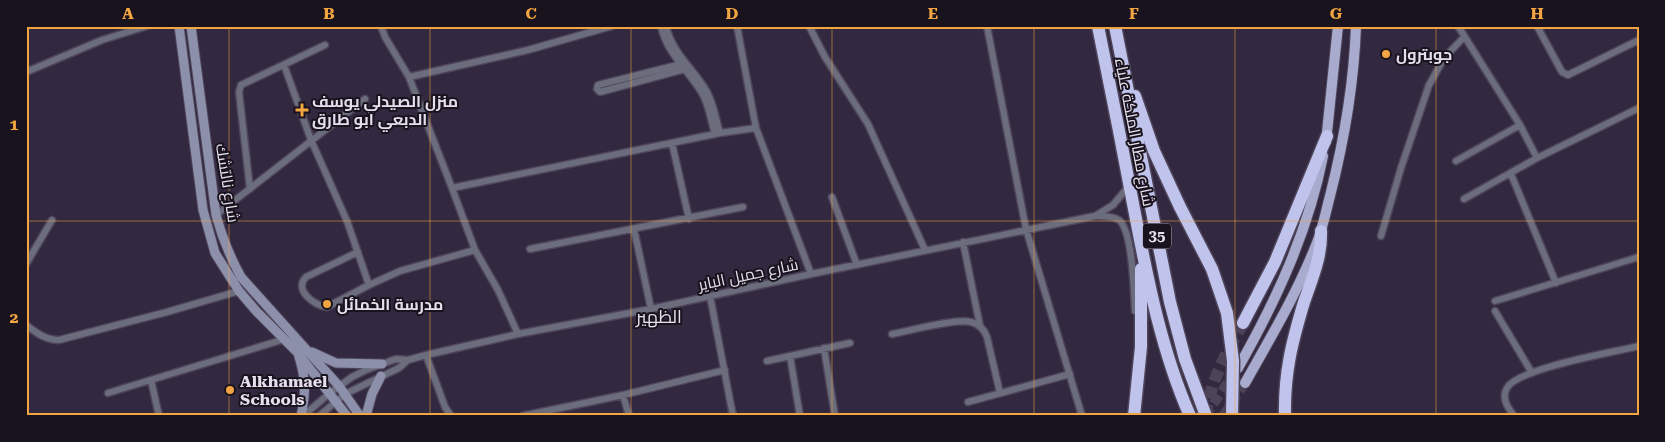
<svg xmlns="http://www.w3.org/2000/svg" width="1665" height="442" font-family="'Roboto Serif',Cairo,serif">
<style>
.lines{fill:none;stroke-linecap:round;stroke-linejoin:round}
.primary-tunnel{stroke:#4d4359;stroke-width:10;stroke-dasharray:10 5;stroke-linecap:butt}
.motorway-tunnel{stroke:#4d4359;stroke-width:12;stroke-dasharray:12 6;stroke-linecap:butt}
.minor-casing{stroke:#4f455b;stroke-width:9}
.secondary-casing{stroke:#4f455b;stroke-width:11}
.primary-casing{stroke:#4f455b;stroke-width:12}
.motorway-casing{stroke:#4f455b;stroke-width:15}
.minor{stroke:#6b6d7d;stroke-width:6}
.secondary{stroke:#8d90aa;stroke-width:9}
.primary{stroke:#a8abcd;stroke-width:10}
.motorway{stroke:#c0c4ed;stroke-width:12}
.motorway-bridge-casing{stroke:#4f455b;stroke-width:15;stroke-linecap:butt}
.motorway-bridge{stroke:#c0c4ed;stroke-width:12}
.grid{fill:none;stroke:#f2a541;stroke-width:1;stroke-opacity:0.55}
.poi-dot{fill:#f2a541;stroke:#18131d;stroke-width:2}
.labels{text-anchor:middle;stroke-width:4;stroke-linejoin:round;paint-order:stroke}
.shield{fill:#18131d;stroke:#a8a1af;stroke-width:1}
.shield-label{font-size:15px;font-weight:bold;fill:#e5deed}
.poi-label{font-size:16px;font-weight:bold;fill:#e5deed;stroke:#18131d;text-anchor:start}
.street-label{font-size:16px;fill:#e5deed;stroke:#18131d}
.neighbourhood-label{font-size:18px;fill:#e5deed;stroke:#18131d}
.neatline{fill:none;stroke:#f2a541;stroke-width:2}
.grid-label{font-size:16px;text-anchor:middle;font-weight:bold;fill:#f2a541}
</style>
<rect width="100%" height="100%" fill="#32283f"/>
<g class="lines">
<path class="primary-tunnel" d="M1205 416 1233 375
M1223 416 1245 383"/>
<path class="motorway-tunnel" d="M1205 416C1211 381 1226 353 1243 323"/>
<g class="minor-casing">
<path id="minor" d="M381 26 385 37 409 77 452 188 720 133 756 128 811 274
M661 26C667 54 688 70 702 93 709 105 711 121 715 134
M666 26C672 53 694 69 707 92 714 105 716 120 720 133
M737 26 756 128
M809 26 825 57 868 124 925 250
M987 26 1026 229 1082 416
M1458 26 1520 125 1537 158
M1537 26 1562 72 1568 75 1639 40
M685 63 598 85 597 89 600 92 689 68
M284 65 311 140 347 221 369 285
M26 72 102 40 147 26
M409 77 528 50 612 26
M672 143 689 219
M1456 161 1520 125
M1511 174 1556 283
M452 188 475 250 498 290 518 334
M250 189 239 92 241 85 325 45
M832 197 857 265
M1464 199 1537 158 1639 108
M216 215 365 99
M1097 216C1104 216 1113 216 1119 220 1133 231 1134 293 1135 311
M634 229 651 309
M1381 236 1401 168 1429 85 1444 58 1464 37
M963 242 980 326
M530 249 743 207
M358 252 306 277C293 290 315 306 327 307L369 285 400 271 475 250
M26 264 52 220
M710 296 733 416
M1495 301 1639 257
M1495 311 1532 373
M26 325C37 333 45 340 59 340L167 312 239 291
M892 334C909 331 956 318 971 322 979 324 984 329 987 337L1000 393
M824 348 835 416
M426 355 445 407 451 416
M790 356 800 416
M767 361 850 343
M151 380 159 416
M108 393 285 339
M623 395 629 416
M968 402 1070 374
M303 416 330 393 352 377 366 370 396 359 408 360 426 355 518 334 651 309 811 274 1095 216 1113 205 1129 186
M319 416 345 394 399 368 408 360
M522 416 623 395 725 370
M1514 416C1508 408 1501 398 1507 388 1518 368 1615 352 1639 346"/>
</g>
<g class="secondary-casing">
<path id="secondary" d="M179 26 203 210 215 253 239 291 257 312 297 352 347 416
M191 26 216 215C222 237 230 257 241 277L339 386 360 416
M312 352 336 363 382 364
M299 357C306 379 306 393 301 416
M366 416 372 394 381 376"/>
</g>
<g class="primary-casing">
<path id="primary" d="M1326 142 1338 26
M1238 368C1276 301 1308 232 1323 156
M1245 383C1271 337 1299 290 1318 240 1323 226 1326 211 1330 196 1344 141 1354 83 1356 26"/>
</g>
<g class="motorway-casing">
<path id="motorway" d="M1098 26C1111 89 1123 151 1135 214 1148 282 1162 352 1190 416
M1115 26 1170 302 1185 359 1206 416
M1135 96 1154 151 1180 207
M1243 323 1275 262 1327 136
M1134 416 1141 347V269
M1285 416C1284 373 1292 342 1304 302 1312 279 1322 256 1321 231"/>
</g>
<use href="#minor" class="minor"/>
<use href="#secondary" class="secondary"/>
<use href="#primary" class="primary"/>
<use href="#motorway" class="motorway"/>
<g class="motorway-bridge-casing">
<path id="motorway-bridge" d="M1180 207 1212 269 1227 313 1233 361 1232 416"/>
</g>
<use href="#motorway-bridge" class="motorway-bridge"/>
</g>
<path class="grid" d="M229 26V416M430 26V416M631 26V416M832 26V416M1034 26V416M1235 26V416M1436 26V416M26 221H1639"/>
<g class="poi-dot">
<circle cx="1386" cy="54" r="5"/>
<path d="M299.5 102.5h5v5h5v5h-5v5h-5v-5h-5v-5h5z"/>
<circle cx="327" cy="304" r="5"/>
<circle cx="230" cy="390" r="5"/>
</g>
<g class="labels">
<rect class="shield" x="1143" y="223.5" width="28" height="25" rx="4"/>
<g class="shield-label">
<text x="1157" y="241">35</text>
</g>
<g class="poi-label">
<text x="1396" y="60">جوبترول</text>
<text x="312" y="107">منزل الصيدلي يوسف<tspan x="312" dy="18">الدبعي ابو طارق</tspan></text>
<text x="337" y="310">مدرسة الخمائل</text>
<text x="240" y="387">Alkhamael<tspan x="240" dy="18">Schools</tspan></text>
</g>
<g class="street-label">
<text transform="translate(1135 132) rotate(79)" y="6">شارع مطار الملكة علياء</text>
<text transform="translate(228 183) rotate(81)" y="6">شارع نالتشك</text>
<text transform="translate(748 274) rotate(-12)" y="6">شارع جميل الباير</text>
</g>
<g class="neighbourhood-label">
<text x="659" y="323">الظهير</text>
</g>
</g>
<rect width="1665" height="442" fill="none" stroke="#18131d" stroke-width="55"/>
<rect x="28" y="28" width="1610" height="386" class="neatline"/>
<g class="grid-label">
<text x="128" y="19">A</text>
<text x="329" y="19">B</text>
<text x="531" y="19">C</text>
<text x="732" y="19">D</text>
<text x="933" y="19">E</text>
<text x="1134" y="19">F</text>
<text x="1336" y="19">G</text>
<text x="1537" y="19">H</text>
<text x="14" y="130">1</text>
<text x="14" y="323">2</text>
</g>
</svg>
